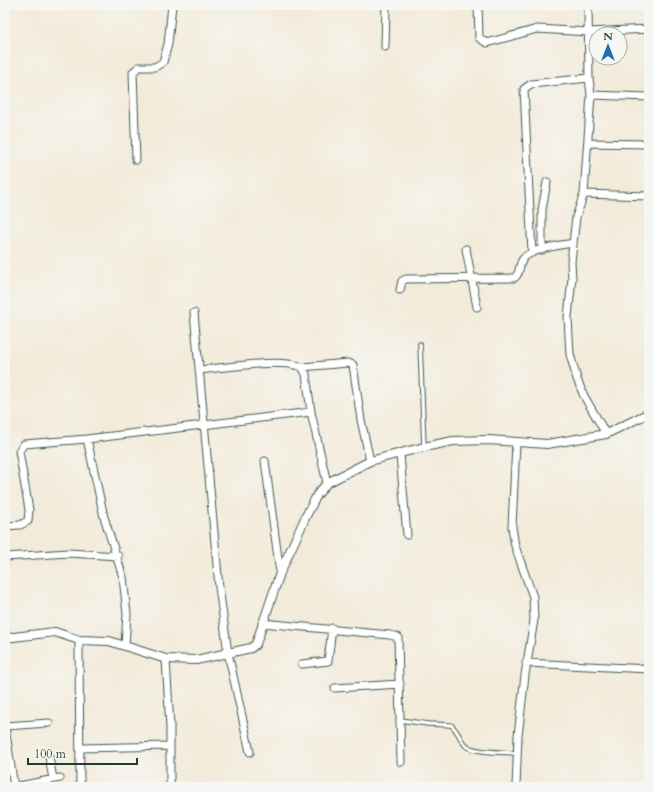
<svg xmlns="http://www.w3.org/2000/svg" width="654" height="792" font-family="Cardo,serif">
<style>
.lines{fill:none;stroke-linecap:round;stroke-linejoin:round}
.service-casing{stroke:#3f574d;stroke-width:5.5}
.minor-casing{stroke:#3f574d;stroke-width:9}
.tertiary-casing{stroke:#3f574d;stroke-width:10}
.service{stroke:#fff;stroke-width:3.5}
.minor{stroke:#fff;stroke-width:7}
.tertiary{stroke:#fff;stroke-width:8}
</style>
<rect width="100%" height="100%" fill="#f6f6f2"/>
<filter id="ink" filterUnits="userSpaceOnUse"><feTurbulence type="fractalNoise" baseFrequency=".025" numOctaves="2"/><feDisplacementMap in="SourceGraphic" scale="8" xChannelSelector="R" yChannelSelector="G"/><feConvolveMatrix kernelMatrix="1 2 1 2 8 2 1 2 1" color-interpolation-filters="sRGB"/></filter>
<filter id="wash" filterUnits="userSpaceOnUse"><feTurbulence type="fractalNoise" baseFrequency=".012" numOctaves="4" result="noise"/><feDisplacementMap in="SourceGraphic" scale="16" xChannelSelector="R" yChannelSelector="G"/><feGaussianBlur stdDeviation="0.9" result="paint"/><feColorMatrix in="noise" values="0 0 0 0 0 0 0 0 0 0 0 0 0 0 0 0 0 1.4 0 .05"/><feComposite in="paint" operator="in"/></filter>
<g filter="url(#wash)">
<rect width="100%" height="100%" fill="#f3ebda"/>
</g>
<g filter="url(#ink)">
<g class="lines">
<g class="service-casing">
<path id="service" d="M420 344 424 447
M400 720 428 724 451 725C458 731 460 739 465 745 473 753 505 752 517 753"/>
</g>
<g class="minor-casing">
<path id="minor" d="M478 5 479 38 487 43 537 29 589 32 649 29
M588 5 589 78 591 95 584 194 576 217 571 262 572 278 568 317 569 337 570 354 577 379 584 396 606 434
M385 47 386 5
M591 95 649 97
M588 143 649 144
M136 160 133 72 139 67H155L163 62 168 44 172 5
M584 194 649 196
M466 249 477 307
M542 250V210L547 182
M532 253 524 89 531 84 589 78
M400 290 402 281 406 279 514 278C521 274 518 265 523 259 530 249 561 245 573 243
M194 313 219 587 228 653 250 752
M302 367 348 363 353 365 361 420 370 461
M199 370C225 368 278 358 302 367L306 374 311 412 327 483
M87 439 104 517 123 577 127 614 125 646
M400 455 407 535
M265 461 280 573
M5 526 20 525 28 521 29 510 19 451 24 444 87 439 311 412
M5 557 69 553 118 556
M262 623 390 635 398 637 401 762
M79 640 80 787
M166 659 170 727V787
M526 663 649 669
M302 664 328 661 332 628
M335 688 400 684
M5 726 49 723
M5 727 14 787
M81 748 170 746
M49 757 53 779
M14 787 60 778
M516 787 518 736 525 675 534 620 533 597 515 546 512 527 516 443"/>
</g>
<g class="tertiary-casing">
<path id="tertiary" d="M5 638 55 632 79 640 109 641 166 659 196 660 251 648 256 644 280 573 306 516 317 495 327 483 370 461 424 447 453 441 488 440 547 444 606 434 649 413"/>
</g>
<use href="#service" class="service"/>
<use href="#minor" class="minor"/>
<use href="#tertiary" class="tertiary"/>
</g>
</g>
<rect width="654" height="792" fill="none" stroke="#f6f6f2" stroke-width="20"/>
<g transform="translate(608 46)"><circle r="19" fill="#f6f6f2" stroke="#a0aca6"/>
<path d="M0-3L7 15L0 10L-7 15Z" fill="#1f6fb2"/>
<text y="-6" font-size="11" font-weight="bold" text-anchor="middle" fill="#1f3d34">N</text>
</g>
<path d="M28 758v6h109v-6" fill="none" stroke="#1f3d34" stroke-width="2"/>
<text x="34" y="758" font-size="12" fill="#1f3d34" stroke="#f6f6f2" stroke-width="3" paint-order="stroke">100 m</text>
</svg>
